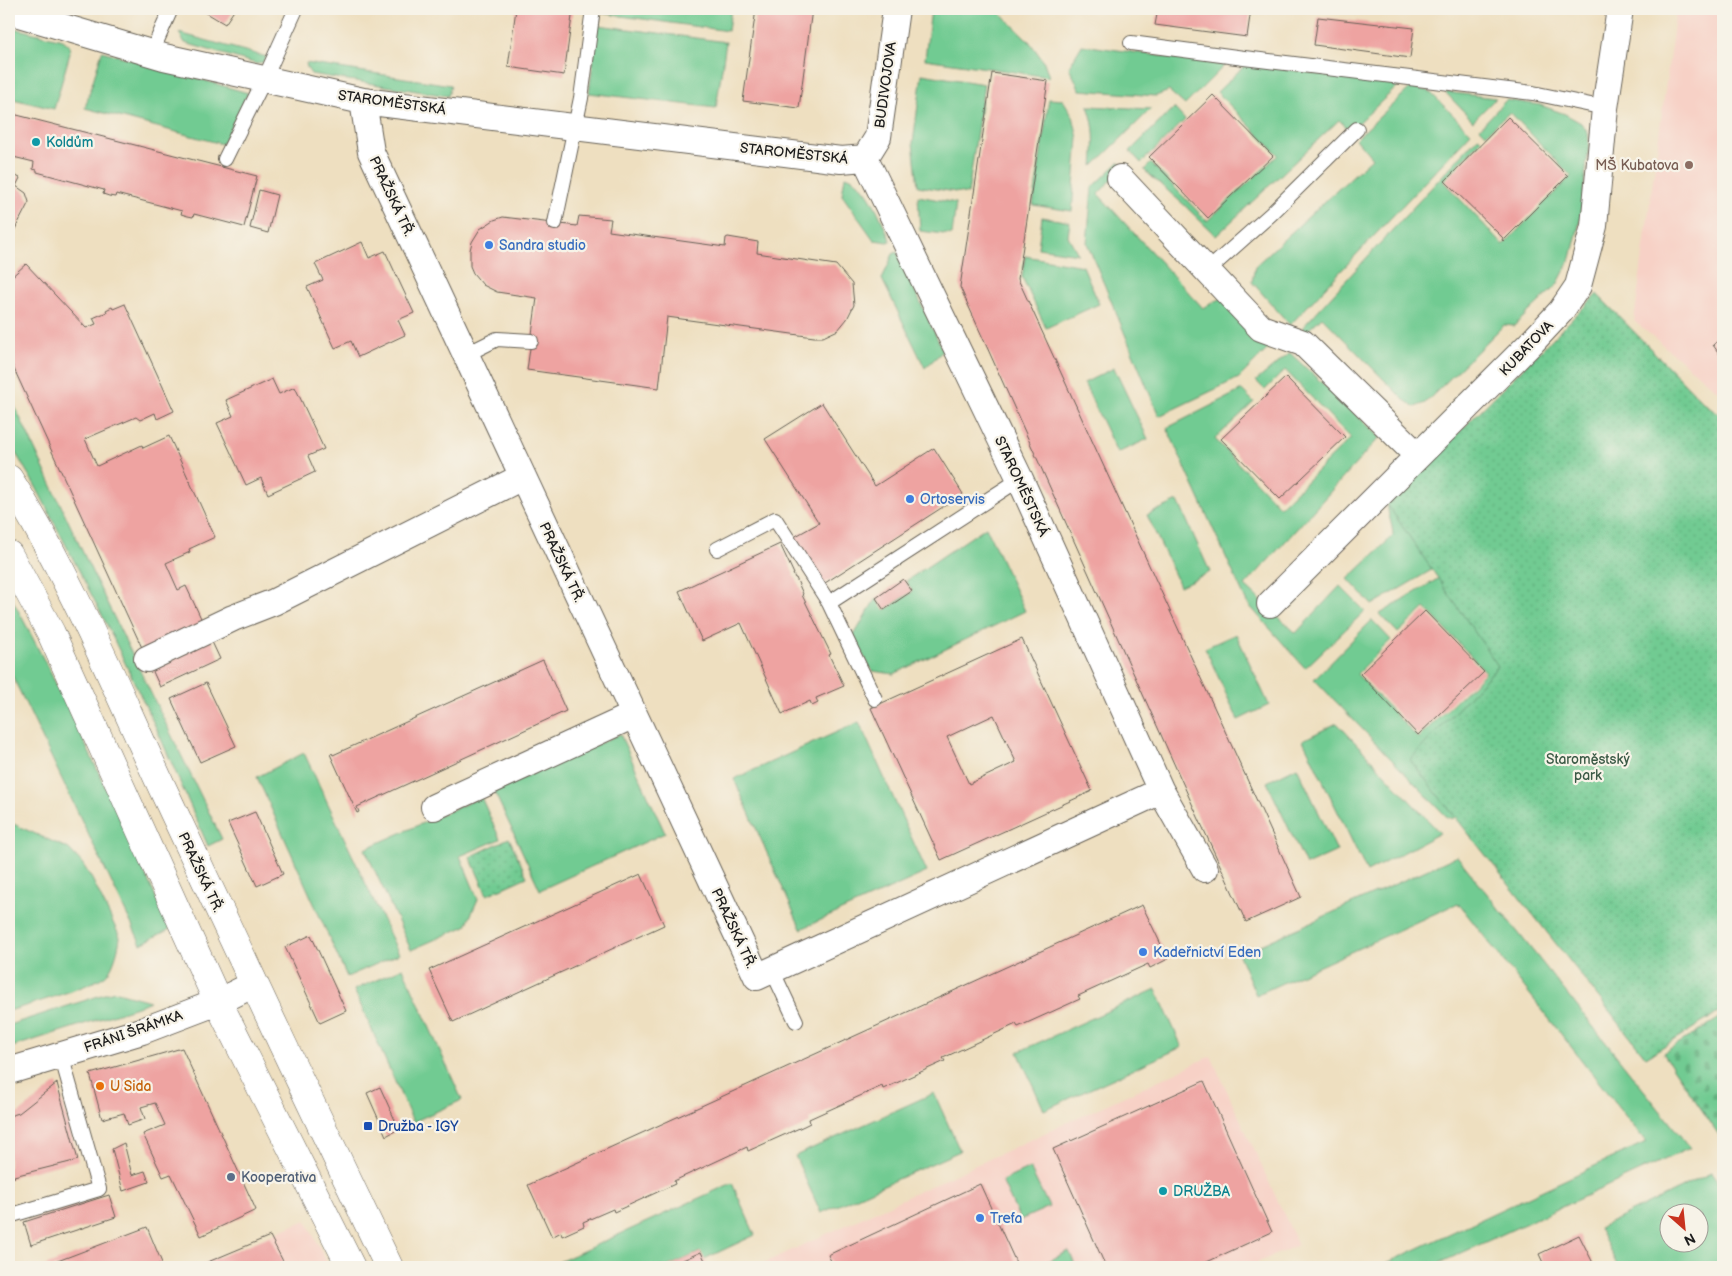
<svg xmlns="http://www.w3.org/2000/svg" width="1732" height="1276" font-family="'Balsamiq Sans',sans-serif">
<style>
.built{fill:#f7d1c6}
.grass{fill:#71cb92;stroke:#467457;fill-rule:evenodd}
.cemetery{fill:url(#cemetery-stones);stroke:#467457}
.park{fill:url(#park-dots);stroke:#467457}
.building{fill:#eea3a1;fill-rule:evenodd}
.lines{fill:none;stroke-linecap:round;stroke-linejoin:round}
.service-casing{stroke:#666055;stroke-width:16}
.minor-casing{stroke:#666055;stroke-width:28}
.tertiary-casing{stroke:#666055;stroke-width:29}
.service{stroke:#fff;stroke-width:14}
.minor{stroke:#fff;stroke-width:26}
.tertiary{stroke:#fff;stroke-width:28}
.culture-dot{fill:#0f9aa8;stroke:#f7f3e8;stroke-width:2}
.education-dot{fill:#8d6e63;stroke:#f7f3e8;stroke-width:2}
.shop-dot{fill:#3f7fe0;stroke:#f7f3e8;stroke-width:2}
.food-dot{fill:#e8710a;stroke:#f7f3e8;stroke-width:2}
.transit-dot{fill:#1a4fb4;stroke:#f7f3e8;stroke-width:2}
.service-dot{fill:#5c6f8a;stroke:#f7f3e8;stroke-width:2}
.labels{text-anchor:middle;stroke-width:4.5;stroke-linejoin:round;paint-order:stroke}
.street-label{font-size:14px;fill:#1c1c1c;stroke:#f7f3e8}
.culture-label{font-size:14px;fill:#0d838f;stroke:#f7f3e8;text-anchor:start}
.education-label{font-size:14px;fill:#785e54;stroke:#f7f3e8;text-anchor:end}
.shop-label{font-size:14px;fill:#366cbe;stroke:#f7f3e8;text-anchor:start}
.park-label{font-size:14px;fill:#3a5945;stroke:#f7f3e8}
.food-label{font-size:14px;fill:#c56008;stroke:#f7f3e8;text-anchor:start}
.transit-label{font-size:14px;fill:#164399;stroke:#f7f3e8;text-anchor:start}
.service-label{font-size:14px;fill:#4e5e75;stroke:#f7f3e8;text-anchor:start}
</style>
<defs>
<pattern id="cemetery-stones" width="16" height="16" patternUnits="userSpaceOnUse" patternTransform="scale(1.25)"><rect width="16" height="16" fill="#71cb92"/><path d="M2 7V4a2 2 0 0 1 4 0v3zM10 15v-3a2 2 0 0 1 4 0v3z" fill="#61ae7d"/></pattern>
<pattern id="park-dots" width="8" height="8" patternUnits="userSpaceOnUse" patternTransform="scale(1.25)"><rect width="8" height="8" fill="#71cb92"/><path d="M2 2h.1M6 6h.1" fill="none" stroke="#61ae7d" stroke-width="1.8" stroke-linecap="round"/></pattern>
</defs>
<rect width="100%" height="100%" fill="#f7f3e8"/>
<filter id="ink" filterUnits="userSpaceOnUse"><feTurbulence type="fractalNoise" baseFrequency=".02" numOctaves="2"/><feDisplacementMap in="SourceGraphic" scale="10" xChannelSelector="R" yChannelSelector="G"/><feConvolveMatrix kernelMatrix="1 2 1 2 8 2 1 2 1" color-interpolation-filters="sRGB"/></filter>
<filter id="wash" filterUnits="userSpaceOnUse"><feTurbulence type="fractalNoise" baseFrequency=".0096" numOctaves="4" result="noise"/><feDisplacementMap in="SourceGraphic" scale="20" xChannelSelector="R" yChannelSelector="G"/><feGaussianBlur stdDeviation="1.12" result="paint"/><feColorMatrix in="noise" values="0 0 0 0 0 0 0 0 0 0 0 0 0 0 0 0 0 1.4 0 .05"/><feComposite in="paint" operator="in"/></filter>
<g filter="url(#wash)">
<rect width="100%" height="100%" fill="#eedfc0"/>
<path class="built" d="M1676 9H1723V395L1634 321Z
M1211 1056 1298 1245 1247 1267H766L764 1263Z
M306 1220 329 1267H195Z"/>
<path class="grass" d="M601 9H731L728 31 600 13Z
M931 9H996L1029 41 1044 62 1049 77 925 59Z
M598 25 726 42 716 108 589 93Z
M9 27 63 40 69 45 70 53 54 109 9 98Z
M179 33 267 57 263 62 257 64 185 43Z
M1082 45 1225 65 1185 105 1169 91 1156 96 1080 90 1069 67Z
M102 51 248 93 222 144 85 108Z
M306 63 451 85 448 96 311 74 307 68Z
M1246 64 1399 85 1350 131 1339 120 1216 236 1183 204 1144 170 1151 163 1207 221 1278 155 1217 92Z
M922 74 984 84 968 194 918 186 913 143Z
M1410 88 1429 91 1471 133 1290 325 1252 282 1255 266 1372 158 1356 139Z
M1445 92 1496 98 1473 121Z
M1049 99 1063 100 1073 116 1078 138 1072 211 1033 205Z
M1506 100 1540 105 1565 114 1581 123 1588 133 1589 143 1580 221 1571 258 1557 285 1514 326 1504 325 1425 403 1415 407 1404 400 1322 317 1306 332 1302 328 1478 137 1482 140 1443 181 1503 245 1571 176 1510 112 1486 134 1480 128Z
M1088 106 1151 109 1093 166C1095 143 1096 127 1088 106Z
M1174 108 1185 120 1141 163 1130 151Z
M1119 162 1124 167 1098 194 1203 308 1222 298 1273 344 1239 378 1159 416 1087 243 1092 188Z
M845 176C869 181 881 221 891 241L888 242 874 240 842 195Z
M918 196 956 203 952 235 920 231Z
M1042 217 1070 222 1068 236 1078 254 1038 248Z
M897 252 943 351 925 368 882 279 893 254Z
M1025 256 1083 266 1099 304 1046 328 1022 277Z
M1290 353 1380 437 1245 586 1296 633 1340 586 1365 611 1305 668 1247 603 1167 428 1242 390 1254 402 1215 439 1280 507 1351 438 1285 370 1265 390 1256 381Z
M1114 368 1148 439 1117 453 1084 383Z
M9 394 93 574 222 839 208 846 158 732 105 621 36 487 9 442Z
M1388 500 1515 521 1372 605 1348 579 1393 536C1393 523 1386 514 1388 500Z
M1178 501 1210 572 1180 586 1147 515Z
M986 527 1025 611 894 674 872 671 853 637 876 598 885 610 912 592 906 581Z
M1508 536 1517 658 1458 813 1453 819 1447 817 1314 679 1372 620 1391 640 1357 674 1418 738 1486 672 1425 608 1398 633 1380 614Z
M9 593C68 702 119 816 170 929L141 944 9 669Z
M1236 634 1269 705 1238 720 1205 648Z
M859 722 927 872 801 929 734 779Z
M1337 723 1440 833 1367 872 1303 740Z
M620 734 665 833 540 890 494 791Z
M304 753 399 954 347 977 257 777Z
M1297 767 1337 851 1306 865 1267 782Z
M481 797 500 839 460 856 478 899 466 926 411 950 365 849Z
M9 822 69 849 82 863 92 879 120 937C119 947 114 966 107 974 97 985 28 1005 9 1011Z
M1457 856 1690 1148 1431 1267H1378L1646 1142 1458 903 1256 995 1239 955Z
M403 968 462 1100 413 1122 354 990Z
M1156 989 1182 1047 1044 1110 1018 1052Z
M114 991 150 1001 137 1007 9 1048V1025Z
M934 1093 960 1151 821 1213 795 1156Z
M1030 1168 1049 1207 1020 1220 1002 1181Z
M1711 1173 1723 1189V1267H1618L1599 1228ZM1670 1214H1700V1244H1670Z
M732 1183 755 1235 704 1259 700 1252 667 1267H548Z
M1069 1251 1076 1267H1041L1040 1265Z"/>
<path class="cemetery" d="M1723 1016V1141L1663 1053Z"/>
<path class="park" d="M1597 294 1704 403 1723 416V1010L1646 1057 1410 760 1498 666 1387 504Z
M509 838 527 877 487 895 470 857Z"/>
<g id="blocks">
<path class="building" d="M200 9H235L225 24Z
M516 9H573L564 75 508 67Z
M756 9H812L799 108 743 101Z
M1158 9H1251L1247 37 1155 25Z
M1318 17 1414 28 1410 58 1314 45Z
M992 73 1048 81 1018 279 1301 897 1246 922 1193 806 960 287Z
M1213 95 1273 156 1208 218 1149 157Z
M9 113 257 176 244 227 194 214 193 217 188 216 181 214 182 211 116 194 115 197 109 196 103 194 104 190 37 172V170L33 169 34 162 9 156Z
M1508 117 1568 176 1503 241 1502 240 1503 238 1445 181Z
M9 169 14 172 12 174 20 178 16 186 26 193 29 202 12 235 9 239Z
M259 190 277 195 268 233 250 228Z
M579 216 611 219 609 231 725 247 726 238 728 237 758 242 757 253 836 265 852 284 854 305 847 319 838 330 823 337H814L667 317 659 388 527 370 537 298 497 292 483 285 473 273 470 266V250L472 242 480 229 494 220 503 217 577 226Z
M362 242 369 258 385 251 414 313 398 320 405 335 358 357 351 341 335 348 307 287 323 280 315 264Z
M26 264 86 328 96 324 93 318 107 312 106 310 112 307 113 309 125 304 174 411 157 419 155 413 140 420 136 417 85 439 97 466 142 445 143 448 169 436 215 537 189 549 190 552 166 563 178 590 186 586 220 659 160 687 9 358V279Z
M1723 336V359L1713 345Z
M1286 377 1345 437 1280 499 1221 439Z
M272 379 279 394 295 387 324 449 308 456 315 472 268 494 261 478 246 485 217 423 233 416 226 400Z
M822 403 875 486 934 448 963 494 825 583 826 588 794 537 819 523 765 439Z
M780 544 794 574H793L795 578H796L803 594 802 595 831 654 829 655 844 686 816 698 818 703 812 706 810 701 782 714 741 623 702 641 679 591Z
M903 579 912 591 884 610 876 598Z
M1425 611 1484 672 1418 735 1360 674Z
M1022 639 1092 791 941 860 871 708ZM994 715 1016 762 969 784 947 737Z
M543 660 566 711 357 807 359 812 357 813 330 754 332 753 333 755Z
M206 683 236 746 200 762 171 699Z
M255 812 283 874 257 886 228 823Z
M641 874 664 925 453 1022 429 970Z
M1142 905 1168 959 1150 968 1148 964 1078 996 1080 999 1018 1027 1016 1024 943 1058 945 1061 883 1089 882 1086 809 1119 810 1123 804 1126 748 1151 747 1147 674 1181 675 1184 614 1212 613 1209 583 1222 584 1226 562 1236 561 1232 552 1237 528 1185Z
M311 935 346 1011 320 1023 285 947Z
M182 1048 256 1210 201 1236 171 1174 163 1177 143 1134 165 1125 155 1103 141 1107 145 1119 128 1125 124 1113 102 1119 90 1074Z
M1204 1081 1272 1232 1196 1267H1106L1053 1149Z
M57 1083 78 1160 14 1176 15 1177 9 1179V1116L19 1113Z
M380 1087 399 1129 386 1136 367 1093Z
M124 1143 132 1175 145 1171 149 1182 123 1191 112 1149Z
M980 1184 1018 1267H834L828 1255Z
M109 1195 116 1217 31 1245 24 1222Z
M147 1227 162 1263 151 1267H42Z
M1579 1235 1595 1267H1545L1539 1254Z
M270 1236 286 1267H196Z
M701 1252 708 1267H667Z"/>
</g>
</g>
<g filter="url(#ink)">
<use href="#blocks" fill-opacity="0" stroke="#666055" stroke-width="1"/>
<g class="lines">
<g class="service-casing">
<path id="service" d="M1131 43 1244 58 1533 93 1605 108
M151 54 171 9
M225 159 264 80 296 9
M555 223 581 98 593 9
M1207 271 1271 214 1357 129
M465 355 497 339 531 341
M717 549 775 519 829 603 1020 479
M829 603 875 699
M772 970 796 1021
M9 1216 99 1189 61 1055"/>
</g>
<g class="minor-casing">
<path id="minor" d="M9 11 164 57 363 101 841 160 865 158
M363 101 371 152 757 977 1161 791
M865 158 1020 479 1161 791 1205 869
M865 158 878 137 896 9
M1120 178 1261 328 1303 343 1418 456
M1270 604 1533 341 1561 311 1578 286 1594 226 1605 108 1620 9
M147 659 233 618 274 602 522 477
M434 807 634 715
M9 1071 142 1031 218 1002 254 984"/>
</g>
<g class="tertiary-casing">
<path id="tertiary" d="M9 479C72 579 117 691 167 798 240 955 314 1111 389 1267
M9 555 51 633 218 1002 351 1267"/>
</g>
<use href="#service" class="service"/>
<use href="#minor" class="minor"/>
<use href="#tertiary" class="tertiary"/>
</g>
</g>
<g class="culture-dot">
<circle cx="36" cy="142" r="5"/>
<circle cx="1163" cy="1191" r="5"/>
</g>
<circle class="education-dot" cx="1689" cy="165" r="5"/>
<g class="shop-dot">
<circle cx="489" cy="245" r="5"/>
<circle cx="910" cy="499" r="5"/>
<circle cx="1143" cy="952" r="5"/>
<circle cx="980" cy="1218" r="5"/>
</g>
<circle class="food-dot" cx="100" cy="1086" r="5"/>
<rect class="transit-dot" x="363" y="1121" width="10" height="10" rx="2.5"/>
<circle class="service-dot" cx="231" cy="1177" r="5"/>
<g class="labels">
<g class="street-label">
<text transform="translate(885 85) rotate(-82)" y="5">BUDIVOJOVA</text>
<text transform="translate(392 102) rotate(8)" y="5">STAROMĚSTSKÁ</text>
<text transform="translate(794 153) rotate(6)" y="5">STAROMĚSTSKÁ</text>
<text transform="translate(392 196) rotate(65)" y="5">PRAŽSKÁ TŘ.</text>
<text transform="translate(1526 348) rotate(-46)" y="5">KUBATOVA</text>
<text transform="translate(1022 486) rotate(65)" y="5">STAROMĚSTSKÁ</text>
<text transform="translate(562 562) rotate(65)" y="5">PRAŽSKÁ TŘ.</text>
<text transform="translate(201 872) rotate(65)" y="5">PRAŽSKÁ TŘ.</text>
<text transform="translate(734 928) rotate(65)" y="5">PRAŽSKÁ TŘ.</text>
<text transform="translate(133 1031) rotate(-19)" y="5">FRÁNI ŠRÁMKA</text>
</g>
<g class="culture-label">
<text x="46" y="147">Koldům</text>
<text x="1173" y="1196">DRUŽBA</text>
</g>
<g class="education-label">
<text x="1679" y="170">MŠ Kubatova</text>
</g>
<g class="shop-label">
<text x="499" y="250">Sandra studio</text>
<text x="920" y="504">Ortoservis</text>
<text x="1153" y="957">Kadeřnictví Eden</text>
<text x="990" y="1223">Trefa</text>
</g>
<g class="park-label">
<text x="1588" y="764">Staroměstský<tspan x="1588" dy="16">park</tspan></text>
</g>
<g class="food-label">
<text x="110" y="1091">U Sida</text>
</g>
<g class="transit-label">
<text x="378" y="1131">Družba - IGY</text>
</g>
<g class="service-label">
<text x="241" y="1182">Kooperativa</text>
</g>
</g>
<rect width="1732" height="1276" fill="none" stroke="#f7f3e8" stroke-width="30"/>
<g transform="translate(1684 1228) rotate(153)"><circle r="24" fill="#f7f3e8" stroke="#9f9d96"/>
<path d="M0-4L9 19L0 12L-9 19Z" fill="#c8321e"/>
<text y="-8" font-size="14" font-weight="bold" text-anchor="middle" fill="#1c1c1c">N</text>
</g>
</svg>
